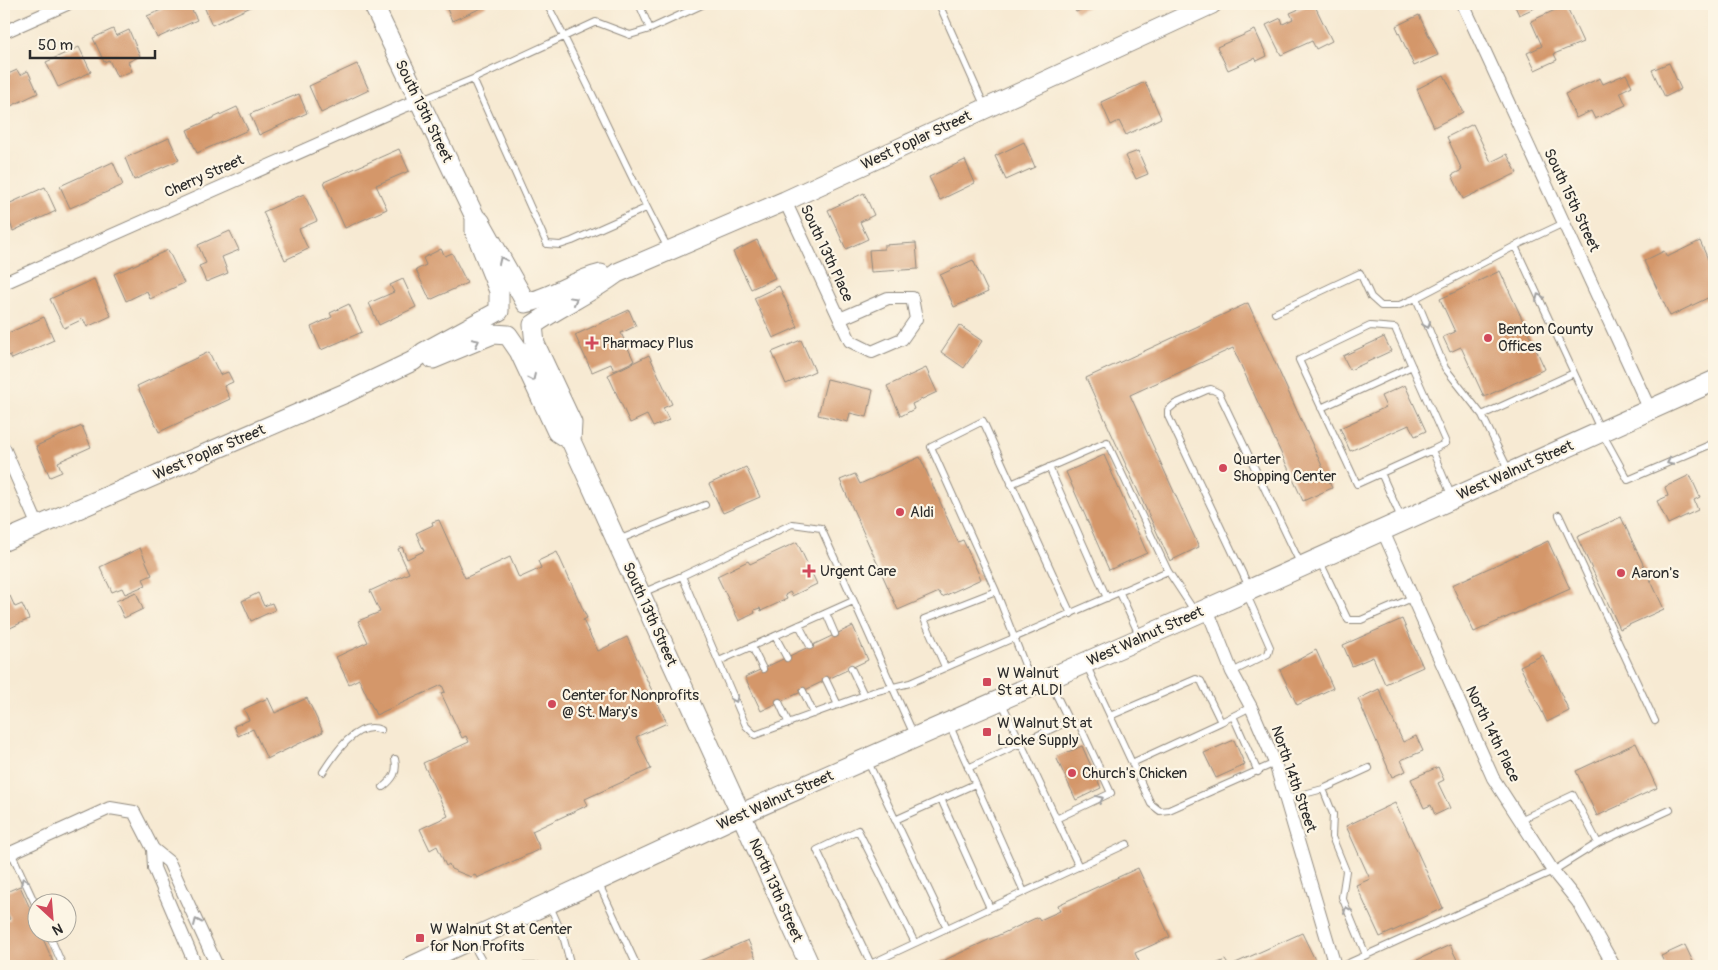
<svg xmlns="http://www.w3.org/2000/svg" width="1718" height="970" font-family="Pangolin,sans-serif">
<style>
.building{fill:#d4976b}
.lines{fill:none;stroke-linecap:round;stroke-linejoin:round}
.lane-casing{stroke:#918a7f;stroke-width:8}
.street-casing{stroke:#918a7f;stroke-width:14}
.secondary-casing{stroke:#918a7f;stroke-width:21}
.primary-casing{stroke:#918a7f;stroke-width:22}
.lane{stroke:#fff;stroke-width:6}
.street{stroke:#fff;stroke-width:12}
.secondary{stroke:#fff;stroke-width:19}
.primary{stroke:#fff;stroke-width:20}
.oneway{stroke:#a0a0a0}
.poi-dot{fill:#d1495b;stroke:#fcf5e5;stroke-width:2}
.labels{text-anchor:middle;stroke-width:4.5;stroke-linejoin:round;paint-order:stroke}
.street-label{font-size:15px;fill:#2b2b2b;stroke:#fcf5e5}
.poi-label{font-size:15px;fill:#2b2b2b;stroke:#fcf5e5;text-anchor:start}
</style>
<rect width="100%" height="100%" fill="#fcf5e5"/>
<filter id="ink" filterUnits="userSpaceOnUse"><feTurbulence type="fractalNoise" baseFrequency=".02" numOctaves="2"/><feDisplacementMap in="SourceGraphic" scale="10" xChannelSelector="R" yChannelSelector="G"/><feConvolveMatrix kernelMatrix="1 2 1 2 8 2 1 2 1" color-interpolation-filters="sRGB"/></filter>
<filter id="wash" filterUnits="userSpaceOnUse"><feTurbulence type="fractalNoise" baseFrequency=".0096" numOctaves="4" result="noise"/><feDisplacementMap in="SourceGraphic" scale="20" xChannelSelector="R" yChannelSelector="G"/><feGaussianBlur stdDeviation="1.12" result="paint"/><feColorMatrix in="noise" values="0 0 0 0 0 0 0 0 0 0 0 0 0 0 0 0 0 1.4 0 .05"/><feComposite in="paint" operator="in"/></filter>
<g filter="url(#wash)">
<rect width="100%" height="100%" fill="#f7ead3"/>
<g id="blocks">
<path class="building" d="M175 4H189L197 20 157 38 147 16Z
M203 4H252L253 6 212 25Z
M445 4H485L486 6 452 21Z
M1072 4H1094L1076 12Z
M1311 4H1314L1332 41 1316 49 1312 41 1281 55 1266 25 1281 18 1283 24 1293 19 1290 13Z
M1514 4H1543L1519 15Z
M1566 5 1583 42 1554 54 1557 60 1535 70 1527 53 1542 46 1531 21Z
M1419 15 1438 55 1414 66 1396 26Z
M113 29 116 36 129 30 140 56 128 62 132 71 117 77 109 60 104 62 93 38Z
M1255 30 1267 56 1257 61 1255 58 1228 70 1217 47Z
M79 47 91 72 58 87 46 62Z
M1669 63 1681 89 1665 97 1652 70Z
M357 64 369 90 321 113 309 86Z
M17 70 20 75 28 71 38 93 11 106 4 90V82L10 79 8 74Z
M1626 74 1632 86 1620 92 1626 105 1595 119 1591 111 1576 118 1565 94 1600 78 1603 84Z
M1444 75 1463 112 1434 127 1417 89Z
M1145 82 1161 118 1126 135 1119 121 1111 125 1101 102Z
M299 94 307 113 259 135 250 114Z
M237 107 248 130 197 153 187 130Z
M1473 124 1491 162 1507 154 1517 173 1463 199 1452 175 1462 170 1447 137Z
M169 138 179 160 134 180 125 158Z
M1024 142 1035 167 1006 180 995 156Z
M399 149 409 171 376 185 387 209 345 228 324 182Z
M1138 151 1148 174 1136 179 1125 156Z
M965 160 975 183 940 200 929 177Z
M113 162 123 185 70 208 60 186Z
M45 187 56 211 13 231 4 206Z
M864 193 874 215 860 222 868 239 846 249 828 210Z
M304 194 317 221 299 229 308 249 285 260 263 212Z
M230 231 239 250 222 257 228 273 206 282 199 266 206 263 198 245Z
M757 240 775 278 751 289 733 252Z
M1700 241 1714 273V295L1670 316 1644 261 1664 251 1667 257Z
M916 243 918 269 871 272 869 250 884 249V245Z
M441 249 445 256 452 253 467 283 430 300 416 270 426 265 423 258Z
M168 250 184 283 150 299 147 291 126 301 114 274Z
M973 260 988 292 954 307 940 275Z
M1500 271 1545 369 1484 397 1461 347 1450 352 1443 337 1455 332 1440 299Z
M94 279 111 316 87 327 83 319 64 328 50 299Z
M403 279 416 307 379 325 369 303 394 292 390 285Z
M779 286 798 327 773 338 754 298Z
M1248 303 1332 488 1303 501 1233 348 1130 395 1199 547 1170 561 1086 378Z
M349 304 362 332 321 350 311 327 332 317 330 313Z
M629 310 636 326 621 333 634 361 614 371 611 364 592 372 575 335Z
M44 317 54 340 12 359 10 355 4 358V335Z
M959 325 982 341 964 368 941 352Z
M1384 337 1391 351 1350 370 1343 356Z
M801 340 815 371 786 384 772 352Z
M209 352 220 375 228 372 233 382 224 386 230 399 159 432 137 386Z
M649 355 672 404 663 408 669 420 653 427 647 415 630 423 608 375Z
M926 368 937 392 912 404 914 409 901 416 887 386Z
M827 379 873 390 867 417 850 413 848 422 818 415Z
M1405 385 1426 431 1415 436 1409 425 1350 451 1340 428 1386 407 1381 396Z
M82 426 91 447 58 462 62 472 50 477 36 446Z
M1104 455 1147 553 1109 570 1066 472Z
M920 457 958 542 963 540 981 579 942 597 939 592 898 610 840 480 855 474 860 484Z
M746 467 760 497 723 513 709 484Z
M1690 475 1700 497 1694 500 1698 510 1668 524 1657 501 1668 496 1665 487Z
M1621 517 1664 609 1620 629 1577 537Z
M439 520 465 578 510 557 519 578 541 568 538 561 557 552 587 618 583 620 598 651 627 637 667 723 636 737 651 769 585 799 588 805 532 831 540 849 477 878 475 875 471 877 451 869 449 864 446 866 437 846 430 850 420 829 448 816 423 763 469 742 466 736 462 738 441 693 445 692 442 685 376 715 359 679 349 684 336 657 368 642 358 621 380 612 370 591 409 573 398 549 402 547 407 559 424 551 416 533 433 525 432 522Z
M1548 541 1570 589 1474 632 1452 585Z
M797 542 817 584 792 596 790 592 785 595 787 599 761 611 760 608 754 610 755 613 739 621 717 576 748 561 750 564Z
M140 548 152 575 143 579 146 585 125 594 122 588 112 592 100 567Z
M136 592 143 609 124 618 116 601Z
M258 593 264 606 272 603 275 610 251 621 242 601Z
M10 596 15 607 22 604 29 619 4 631V599Z
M1402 619 1423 667 1385 684 1373 657 1352 666 1343 645Z
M853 626 868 660 761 711 745 677Z
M1316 650 1333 688 1297 705 1280 670Z
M1543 655 1569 711 1547 722 1520 666Z
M1379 689 1403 742 1416 736 1423 751 1401 760 1406 771 1392 777 1358 699Z
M268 698 275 713 307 698 323 732 267 759 253 729 238 736 234 726 249 720 244 709Z
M1234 740 1245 765 1216 778 1204 753Z
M1636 743 1657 788 1597 816 1576 771Z
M1082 746 1101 788 1076 800 1056 757Z
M1438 767 1444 780 1438 783 1450 808 1435 815 1431 805 1424 808 1411 779Z
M1395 803 1443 908 1380 937 1356 885 1370 879 1346 826Z
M1138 868 1170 937 1135 953 1141 966H932L1038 917 1040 920 1060 911 1058 905Z
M20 886 38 926V932H40L55 966H4V922L10 919 4 906V893Z
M1302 933 1318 966H1229Z
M748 940 756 959 739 966H688Z
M1450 945 1460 966H1404Z
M1685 945 1695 966H1666L1661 956Z
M1225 960 1229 966H1211Z"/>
</g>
</g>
<g filter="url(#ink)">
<use href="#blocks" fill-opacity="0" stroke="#918a7f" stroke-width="1"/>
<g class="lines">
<g class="lane-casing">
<path id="lane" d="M547 4C590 84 625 169 669 250
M639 4 650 29
M939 4 985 107
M473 79 547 244 560 245 572 241 646 208
M422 100 473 79 596 22 630 35 650 29 704 4
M1515 246 1564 223
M1275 313 1360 273 1371 297 1381 306H1397L1416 298
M1321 408 1412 366
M1482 415 1445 368 1416 298 1515 246 1601 431 1628 480 1714 443
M1432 450 1357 484 1299 360 1370 326 1395 328 1446 443 1432 450 1452 497
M1049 467 1107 598
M1509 471 1482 415 1574 373
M1381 473 1402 520
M1011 484 1107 442 1168 571 1195 612
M1559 515 1655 721
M618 540 705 505
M1320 562 1348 620H1361L1412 598
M1249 587 1168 416V410L1175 404 1207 390 1211 389 1219 393 1301 565
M642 593 682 576
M1120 593 1140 637
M826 613 835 634
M799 625 810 646
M775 636 787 658
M752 647 763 669
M719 661 853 601
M1086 664 1151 804 1160 811 1169 810 1275 763
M945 667 924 619 996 591
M851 668 864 695
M1232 672 1268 654 1270 647 1247 595
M826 680 838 705
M1032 683 996 591 931 447 983 421 1071 614
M803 691 814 714
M1001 701 1021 743 1069 721 1050 682
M779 702 789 724
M1110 716 1196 679 1201 681 1221 722 1251 707
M1233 716 1258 772
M949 724 1024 892
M914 735 821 528 792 524 682 576 746 726 755 735 873 692 910 683 1168 571
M867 760 947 928
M1132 763 1221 722
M968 768 1021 743 1079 867
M323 772C334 755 357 719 381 730
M383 787C393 779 398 772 395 759
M1323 789 1369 768
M941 799 990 908
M1285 799 1323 789 1333 814 1332 837 1346 871 1342 897 1366 955
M1056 819 1111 793 1080 726 1069 721
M895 820 975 784
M1598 843 1670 810
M11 852 38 910
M598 882 637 966
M550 906 563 936 571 966
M48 932 63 966
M472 943 485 966
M871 964 817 850 858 830 915 943
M514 966H536
M866 966 1127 844
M1342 966 1553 871 1598 843 1573 795 1520 820"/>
</g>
<g class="street-casing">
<path id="street" d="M1463 4 1650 410
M4 32 67 4
M785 201 850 341 872 352 902 339 916 319 912 298H888L840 319
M4 283 404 106 419 101
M4 448 38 526
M1382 529 1493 778 1553 871 1578 902 1614 966
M1207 609 1232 672 1251 707 1275 763 1335 966
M153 849 169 862 217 966
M4 856 110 808 134 812 153 849 154 868 196 966"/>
</g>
<g class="secondary-casing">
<path id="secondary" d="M480 221 526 303C552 298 574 280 601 274
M433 359 493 334 508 335 519 351 557 432 571 441
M4 541 348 392 413 361 424 352 499 311V291L475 231V217L373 4
M810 966 571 441 572 423 535 344 533 325C560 306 591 293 617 273L785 201 1212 4"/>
</g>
<g class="primary-casing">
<path id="primary" d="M413 966 741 814 1196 614 1714 381"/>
</g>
<use href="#lane" class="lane"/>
<use href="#street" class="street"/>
<use href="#secondary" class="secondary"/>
<use href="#primary" class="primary"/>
</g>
<defs><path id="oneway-chevron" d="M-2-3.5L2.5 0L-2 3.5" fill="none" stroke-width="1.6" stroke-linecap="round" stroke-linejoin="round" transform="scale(1.25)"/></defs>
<g class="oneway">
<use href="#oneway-chevron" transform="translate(502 260) rotate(-115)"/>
<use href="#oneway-chevron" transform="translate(1539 297) rotate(-115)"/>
<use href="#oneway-chevron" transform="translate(574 300) rotate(-29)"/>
<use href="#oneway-chevron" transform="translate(1427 325) rotate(67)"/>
<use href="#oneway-chevron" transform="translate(476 342) rotate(-26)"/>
<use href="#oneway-chevron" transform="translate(532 378) rotate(65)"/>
<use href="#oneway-chevron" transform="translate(1670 462) rotate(156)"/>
<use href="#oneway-chevron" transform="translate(735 699) rotate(67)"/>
<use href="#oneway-chevron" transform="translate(1100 799) rotate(-25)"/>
<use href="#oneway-chevron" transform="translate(24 881) rotate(-114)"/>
<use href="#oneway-chevron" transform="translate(1347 910) rotate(-113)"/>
<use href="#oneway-chevron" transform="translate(197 922) rotate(-114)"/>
</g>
</g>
<g class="poi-dot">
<circle cx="1488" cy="338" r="5"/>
<path d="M589.5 335.5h5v5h5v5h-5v5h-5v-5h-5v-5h5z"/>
<circle cx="1223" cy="468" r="5"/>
<circle cx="900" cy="512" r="5"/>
<path d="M806.5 563.5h5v5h5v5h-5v5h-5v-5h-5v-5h5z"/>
<circle cx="1621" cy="573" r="5"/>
<rect x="982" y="677" width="10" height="10" rx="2.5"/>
<circle cx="552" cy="704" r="5"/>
<rect x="982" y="727" width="10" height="10" rx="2.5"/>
<circle cx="1072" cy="773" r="5"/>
<rect x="415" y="933" width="10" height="10" rx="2.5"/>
</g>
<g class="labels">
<g class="street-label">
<text transform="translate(424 111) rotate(64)" y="5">South 13th Street</text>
<text transform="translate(916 140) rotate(-25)" y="5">West Poplar Street</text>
<text transform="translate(204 176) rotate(-24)" y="5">Cherry Street</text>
<text transform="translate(1572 200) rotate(65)" y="5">South 15th Street</text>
<text transform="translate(827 253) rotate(65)" y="5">South 13th Place</text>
<text transform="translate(209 452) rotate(-23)" y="5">West Poplar Street</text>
<text transform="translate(1515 470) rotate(-24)" y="5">West Walnut Street</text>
<text transform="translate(650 614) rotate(66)" y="5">South 13th Street</text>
<text transform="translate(1145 636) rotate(-24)" y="5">West Walnut Street</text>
<text transform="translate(1493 734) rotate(64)" y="5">North 14th Place</text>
<text transform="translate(1294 779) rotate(71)" y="5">North 14th Street</text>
<text transform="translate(775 800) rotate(-24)" y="5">West Walnut Street</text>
<text transform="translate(776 890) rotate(66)" y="5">North 13th Street</text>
</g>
<g class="poi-label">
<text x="1498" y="334">Benton County<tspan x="1498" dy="17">Offices</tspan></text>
<text x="602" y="348">Pharmacy Plus</text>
<text x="1233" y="464">Quarter<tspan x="1233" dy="17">Shopping Center</tspan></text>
<text x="910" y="517">Aldi</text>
<text x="820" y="576">Urgent Care</text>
<text x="1631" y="578">Aaron's</text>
<text x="997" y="678">W Walnut<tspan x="997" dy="17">St at ALDI</tspan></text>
<text x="562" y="700">Center for Nonprofits<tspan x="562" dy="17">@ St. Mary's</tspan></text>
<text x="997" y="728">W Walnut St at<tspan x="997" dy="17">Locke Supply</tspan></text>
<text x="1082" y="778">Church's Chicken</text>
<text x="430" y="934">W Walnut St at Center<tspan x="430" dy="17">for Non Profits</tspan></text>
</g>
</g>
<rect width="1718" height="970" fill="none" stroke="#fcf5e5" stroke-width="20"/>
<g transform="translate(52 918) rotate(154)"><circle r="24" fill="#fcf5e5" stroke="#a8a49b"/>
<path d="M0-4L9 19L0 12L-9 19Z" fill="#d1495b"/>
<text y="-8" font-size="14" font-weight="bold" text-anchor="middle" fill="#2b2b2b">N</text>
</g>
<path d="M30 50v8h125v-8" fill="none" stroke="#2b2b2b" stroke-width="2.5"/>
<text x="38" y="50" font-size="15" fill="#2b2b2b" stroke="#fcf5e5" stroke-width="4" paint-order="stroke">50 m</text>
</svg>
